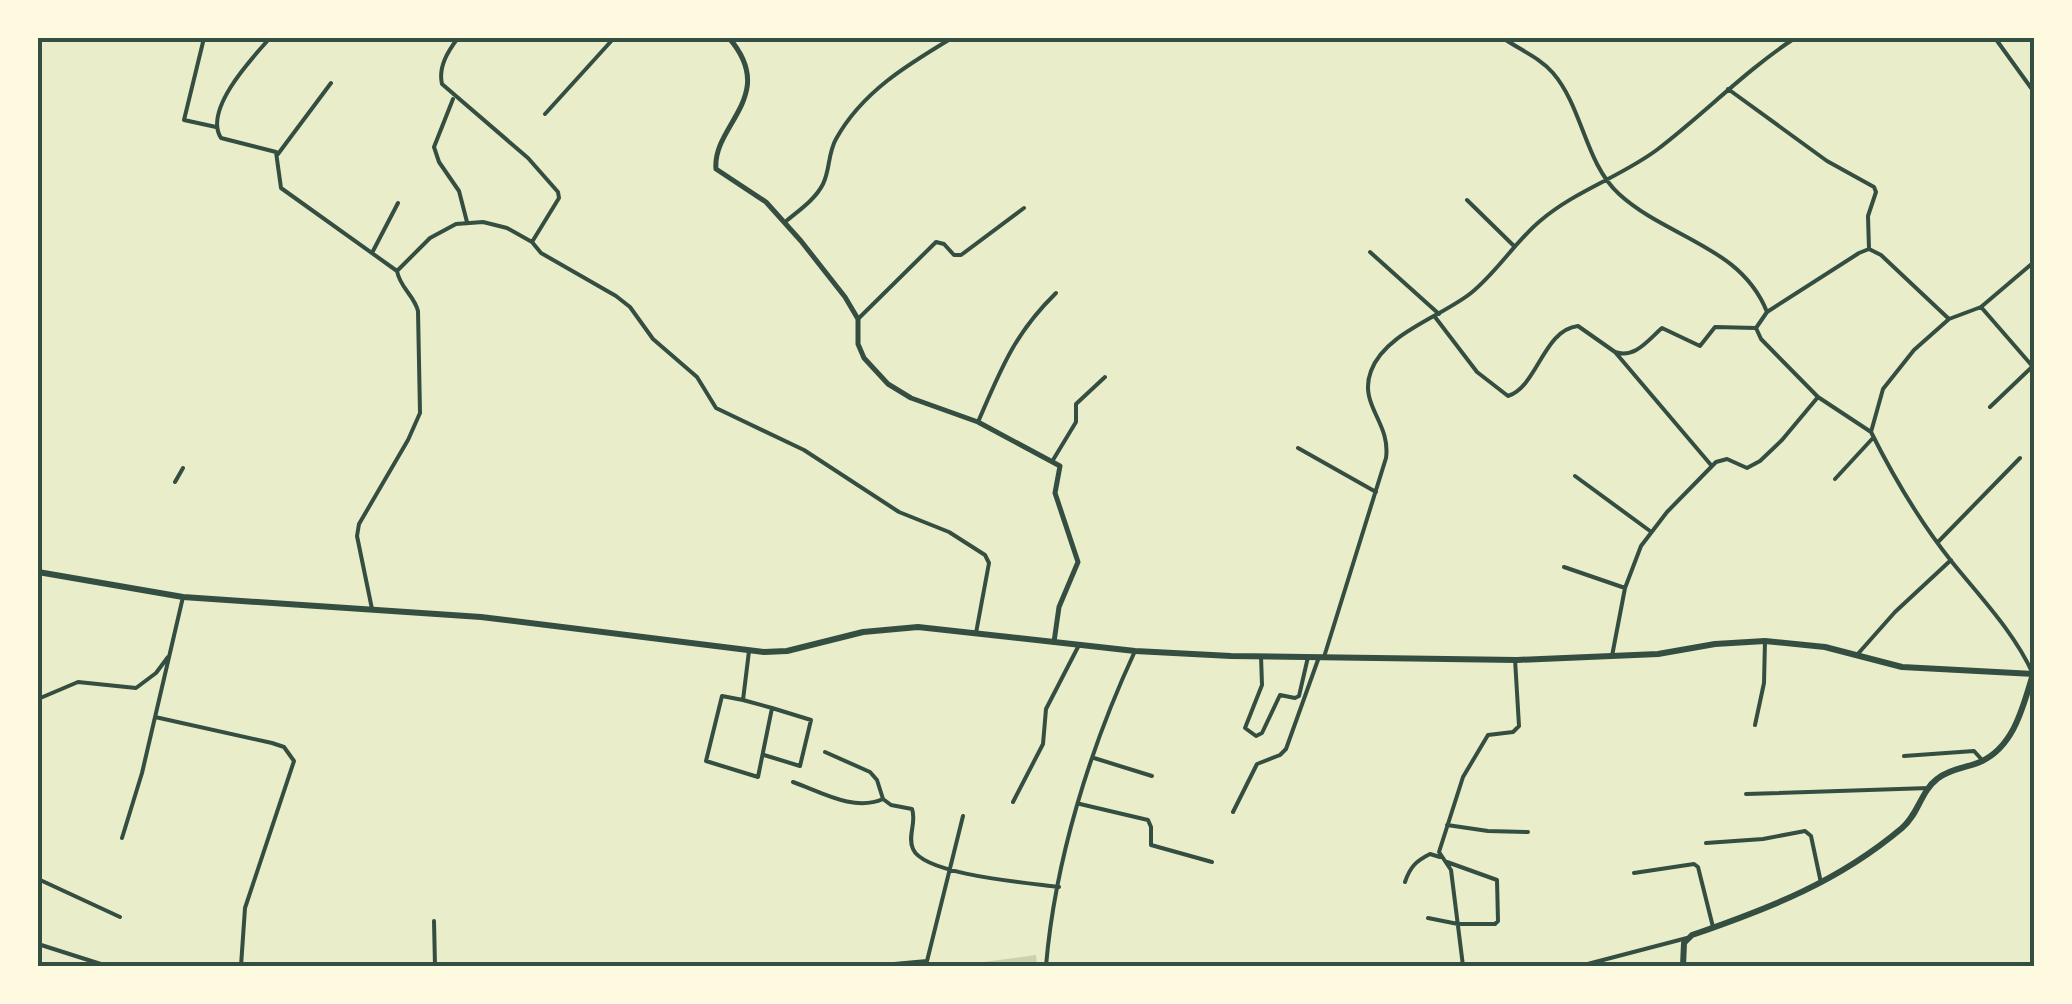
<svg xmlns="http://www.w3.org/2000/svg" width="2072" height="1004" font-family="Karla,sans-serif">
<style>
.green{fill:#cad2ad}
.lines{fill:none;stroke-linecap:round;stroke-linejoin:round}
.minor{stroke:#344e41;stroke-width:4}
.tertiary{stroke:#344e41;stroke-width:5}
.secondary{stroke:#344e41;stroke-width:6}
.primary{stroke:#344e41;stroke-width:6}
.neatline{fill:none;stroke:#344e41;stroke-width:4}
</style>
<rect width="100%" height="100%" fill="#e9edc9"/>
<path class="green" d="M1036 955 1037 966H953Z"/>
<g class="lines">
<path class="minor" d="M204 38 184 120 216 127
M270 38C252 58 203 110 221 138L276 152 281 188 397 271 430 238 456 224 483 222 507 228 532 242 541 253 616 296 630 307 653 339 697 377 716 408 804 450 899 512 949 532 985 555 989 563 976 633
M458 38C448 51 438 67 442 84L528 158 558 192 559 198 532 242
M1503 38C1520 50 1539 57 1553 73 1583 108 1585 163 1619 194 1667 238 1741 246 1767 312
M1995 38 2034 92
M1728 89 1827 161 1874 187 1876 192 1868 216 1869 249
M453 99 434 147 439 162 459 191 467 222
M545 114 614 38
M278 154 331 83
M1467 200 1514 246
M785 222C798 211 815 200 823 184 830 170 828 153 836 139 862 92 907 65 952 38
M373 251 398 203
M1370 252 1439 314
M1981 307 2034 262
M1435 317 1477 372 1508 396C1538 386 1543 330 1578 326L1615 352 1711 465
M858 319 936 242 944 244 954 255H961L1024 208
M1615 352C1635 359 1648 340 1662 328L1700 346 1715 327 1756 328
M1990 407 2033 366
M978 422C1001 369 1014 334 1056 293
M1871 432 1818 397 1761 339 1756 328 1767 312 1859 253 1869 249 1881 255 1949 319
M1298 448 1376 492
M1053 460 1076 422V404L1105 377
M1575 476 1650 531
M1835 479 1872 439
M175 482 183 468
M1938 542 2020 458
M1564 567 1625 588
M372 609 357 536 359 524 408 440 420 413 418 311C414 295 400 288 397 271
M749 651 743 700 722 696 706 761 758 777 772 708 811 720 800 766 764 755
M1261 656 1262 685 1245 728 1256 736 1262 733 1280 695 1295 698 1299 696 1308 657
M1612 656 1625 588 1641 546 1667 512 1716 462 1727 459 1747 468 1760 461 1782 440 1818 397
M1856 656 1895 612 1951 560
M1324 657 1386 458C1391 422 1358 405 1371 371 1385 333 1441 317 1471 293 1497 272 1515 242 1540 221 1576 190 1621 177 1658 149 1705 113 1745 71 1795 38
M2033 674C2014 632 1981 598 1952 562 1920 522 1894 478 1871 432L1883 389 1914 350 1949 319 1981 307 2034 368
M38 699 78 682 136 688 156 673 168 657
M743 700 772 708
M155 717 272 743 284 747 294 761 245 908 241 966
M1755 725 1764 683 1765 641
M825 752 870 772 877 780 883 799 891 805 912 809C917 822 907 836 913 849 924 875 1030 883 1059 887
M1904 756 1974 751 1983 761
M1094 758 1152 776
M793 782C821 792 854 812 883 799
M1746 794 1929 788
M1013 802 1043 744 1046 709 1079 645
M1080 804 1148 820 1151 827V845L1212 862
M1233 812 1257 764 1280 755 1286 749 1319 657
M1447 825 1488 831 1528 832
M122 838 142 773 183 597
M1706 843 1763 839 1805 831 1811 836 1821 883
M1634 873 1694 864 1698 867 1713 927
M38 879 120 917
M1405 882C1410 867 1416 861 1430 854L1440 857
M1428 918 1458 924H1495L1498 921 1497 880 1447 862
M434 921 435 966
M38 944 107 966
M872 966 927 961 963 816
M1046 966C1055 860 1090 748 1135 651
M1463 966 1451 870 1439 852 1463 777 1488 735 1513 732 1519 726 1515 659
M1580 966 1687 938"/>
<path class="tertiary" d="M729 38C779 96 712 125 716 169L766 202 801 241 845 297 858 319V344L864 358 888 384 911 398 978 422 1060 466 1055 493 1078 562 1059 607 1054 642"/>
<path class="secondary" d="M1683 966 1684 943 1692 935C1770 908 1838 882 1902 828 1918 815 1921 791 1937 779 1949 769 1966 768 1980 762 2014 747 2023 707 2033 674"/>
<path class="primary" d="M38 572 183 597 481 617 764 652 787 651 863 632 918 627 1135 651 1231 656 1517 660 1658 654 1715 644 1765 641 1825 647 1902 667 2034 674"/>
</g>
<rect width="2072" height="1004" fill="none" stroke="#fefae0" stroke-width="80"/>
<rect x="40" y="40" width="1992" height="924" class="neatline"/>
</svg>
